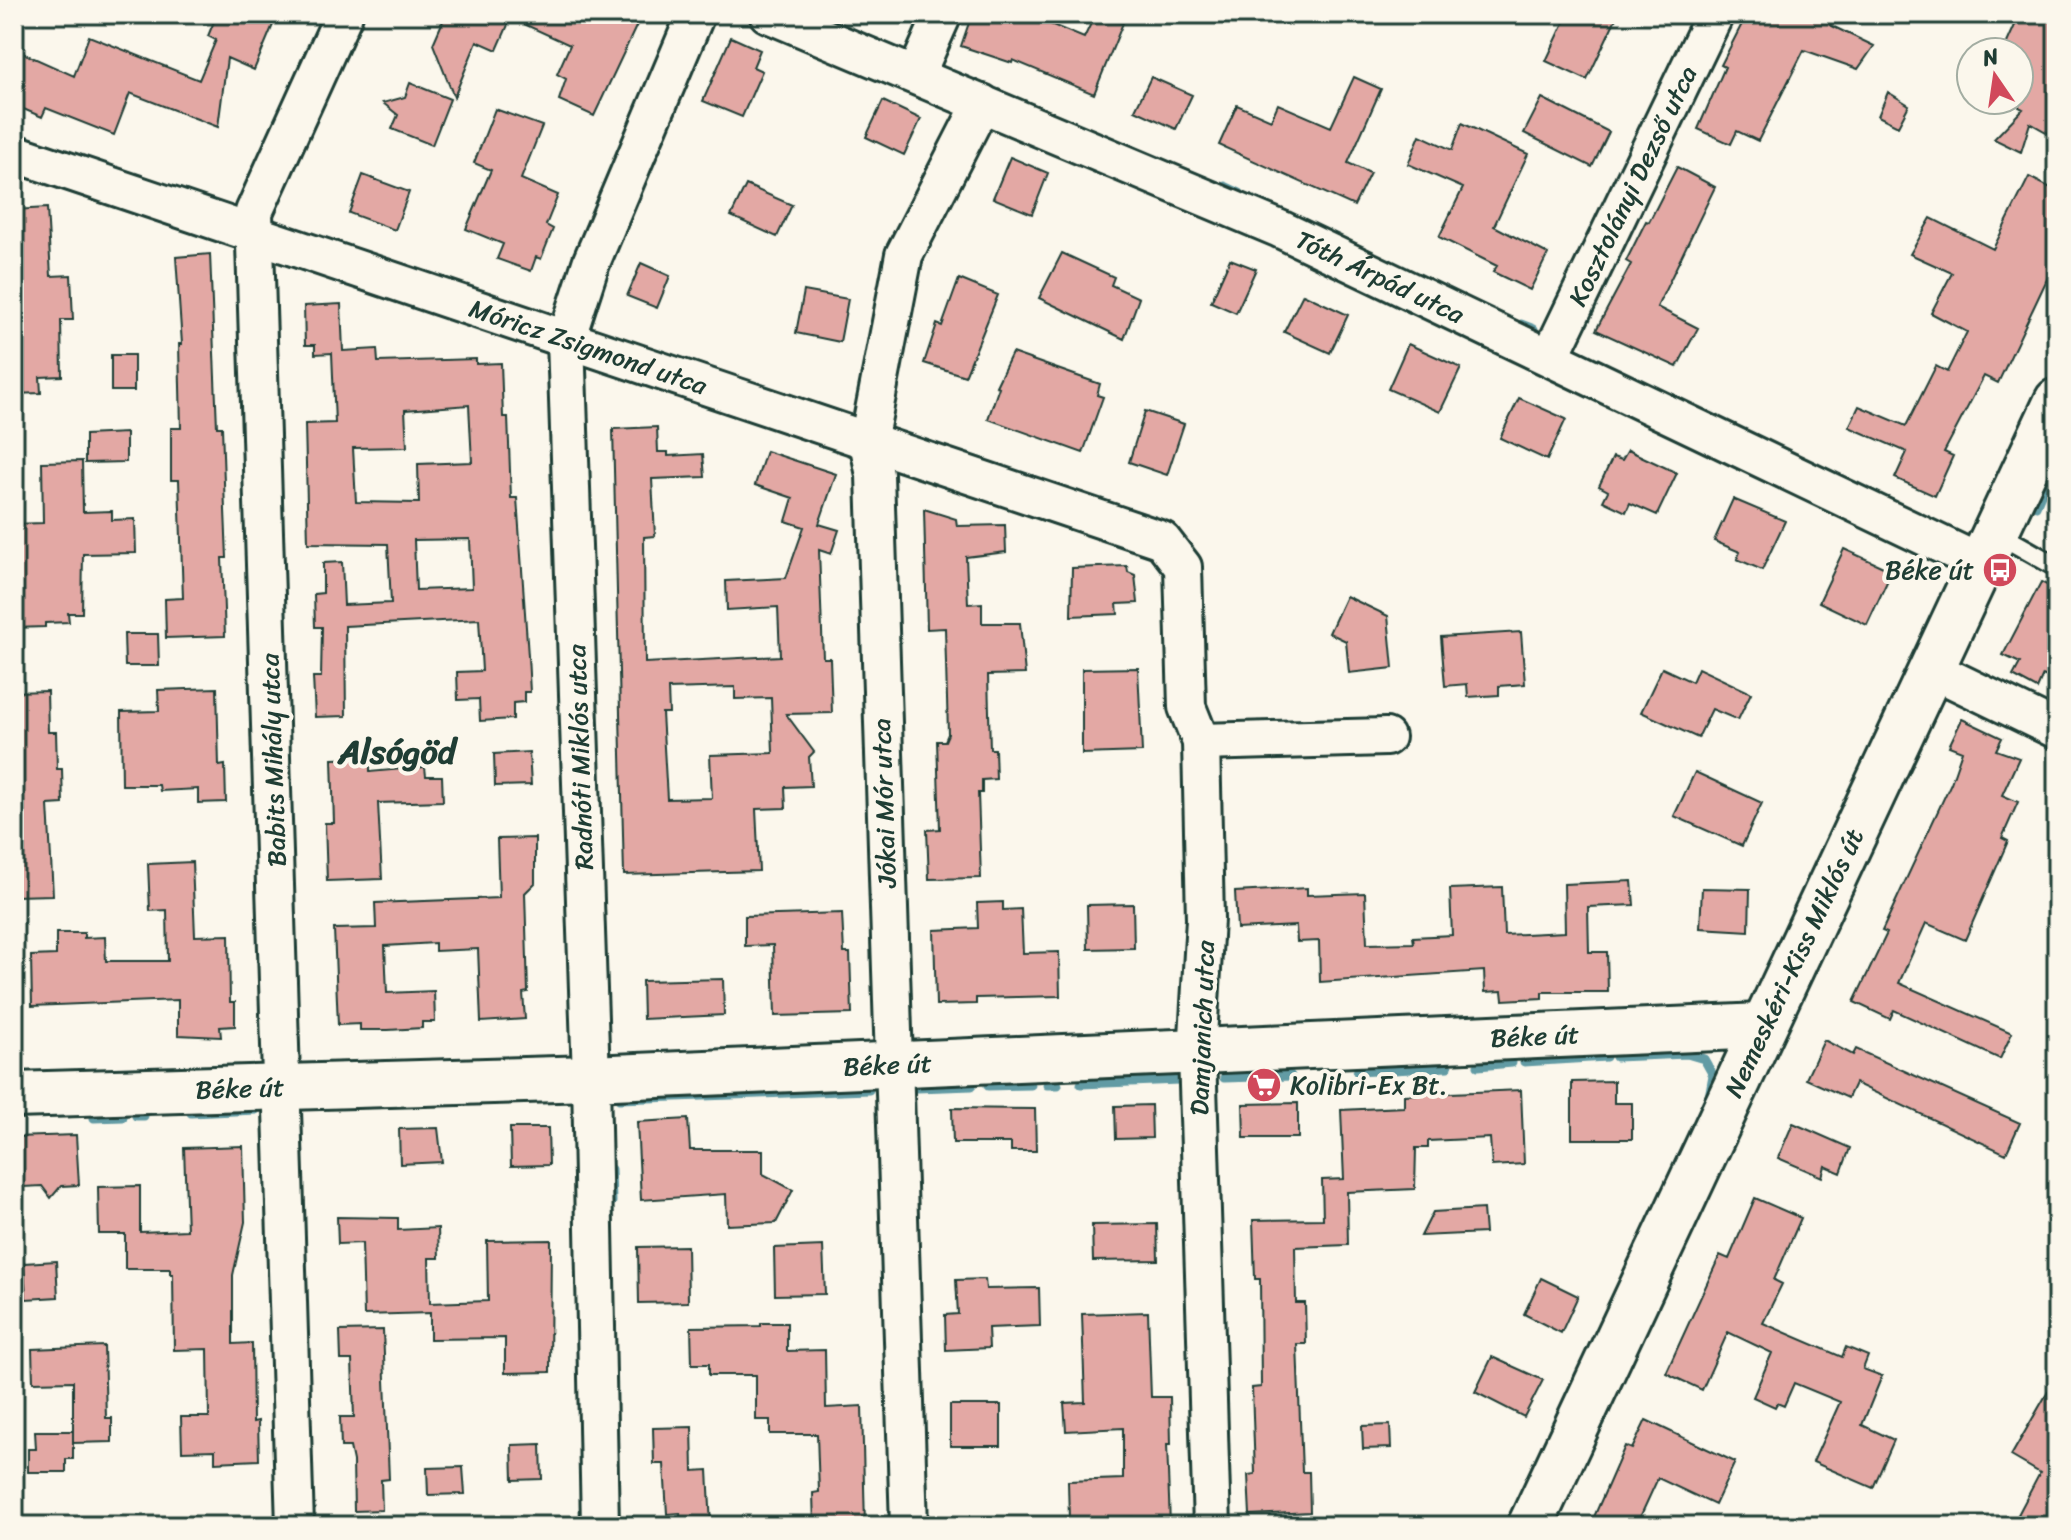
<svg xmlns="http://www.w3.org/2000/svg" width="2071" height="1540" font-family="Sriracha,sans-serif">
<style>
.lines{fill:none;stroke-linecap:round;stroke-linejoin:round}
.stream{stroke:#629ba4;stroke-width:9}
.building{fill:#e3a8a4;stroke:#1f3d34;stroke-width:2;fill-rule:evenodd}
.service-casing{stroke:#1f3d34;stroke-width:24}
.minor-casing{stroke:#1f3d34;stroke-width:42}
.tertiary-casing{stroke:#1f3d34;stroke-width:50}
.service{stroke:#fbf7ec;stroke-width:18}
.minor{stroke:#fbf7ec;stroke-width:36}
.tertiary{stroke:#fbf7ec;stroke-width:44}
.labels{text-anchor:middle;stroke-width:8;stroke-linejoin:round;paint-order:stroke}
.street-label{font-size:26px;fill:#1f3d34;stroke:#fbf7ec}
.poi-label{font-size:26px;fill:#1f3d34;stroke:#fbf7ec;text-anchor:end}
.district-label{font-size:34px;font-weight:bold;fill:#1f3d34;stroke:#fbf7ec}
</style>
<rect width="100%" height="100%" fill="#fbf7ec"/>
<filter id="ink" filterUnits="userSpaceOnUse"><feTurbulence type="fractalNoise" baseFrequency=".0125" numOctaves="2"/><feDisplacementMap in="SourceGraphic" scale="16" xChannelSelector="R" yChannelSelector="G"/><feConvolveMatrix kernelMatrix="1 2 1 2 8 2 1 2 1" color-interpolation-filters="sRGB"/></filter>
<g filter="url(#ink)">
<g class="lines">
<path class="stream" d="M1225 186 1240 193
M1521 324 1534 329
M2054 467 2057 461
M2036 506 2047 481
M1616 1057 1687 1054 1704 1059 1713 1075 1709 1097
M1524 1062 1606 1057
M1478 1066 1512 1063
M1357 1072 1448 1067
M1224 1078 1291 1076
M1081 1084 1179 1080
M1047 1085H1058
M988 1086 1031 1085
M917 1088 972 1086
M619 1099 869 1090
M191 1113 256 1110
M136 1116H144
M94 1118 123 1117
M611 1169 612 1202"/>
</g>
<path class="building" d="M217 14H260L275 20 254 70 227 58 218 127 130 93 114 135 46 108 42 117 14 105V74L23 53 74 76 89 36 199 80 216 40 208 36Z
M446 14H642L594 116 559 100 566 79 557 74 570 45 511 18 497 50 477 41 454 97 433 44Z
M972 14H1026L1084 38 1095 15 1123 23 1094 94 1013 60 1012 63 961 46Z
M1568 14H1618L1587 80 1546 61Z
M1747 14H1837L1830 25 1874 46 1858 69 1804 50 1758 141 1737 131 1731 144 1698 129 1725 67 1721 65Z
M2020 14H2037L2057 24 2052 57 2057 59V138L2030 123 2021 152 1994 139 2023 109 2019 107V52H2003Z
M731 37 760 50 753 67 762 71 742 117 703 101Z
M1151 77 1192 95 1176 129 1135 110Z
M1354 77 1381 89 1348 163 1370 173 1354 206 1219 145 1237 105 1271 120 1278 104 1331 127Z
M410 83 450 99 432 145 392 129 398 115 383 103 405 97Z
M1888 92 1909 105 1898 126 1878 116Z
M1542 98 1609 132 1592 167 1524 133Z
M883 101 921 119 904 155 866 137Z
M495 109 542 126 521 179 558 195 546 225 553 229 541 259 536 257 531 271 497 259 503 244 466 229 491 170 474 163Z
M1462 123 1528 154 1494 226 1548 254 1530 290 1493 272 1497 266 1439 237 1463 188 1408 164 1420 135 1452 150Z
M1010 157 1048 173 1032 214 993 198Z
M1677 167 1715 187 1657 307 1698 328 1677 367 1596 330 1631 264 1626 261 1646 221 1649 222Z
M363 175 409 192 395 230 349 213Z
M2029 177 2057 191V258L1998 383 1984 376 1944 452 1953 456 1935 496 1895 478 1907 452 1849 427 1859 406 1906 426 1936 366 1947 372 1967 332 1931 313 1952 273 1910 254 1931 218 1993 249Z
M746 185 792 205 777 237 731 216Z
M47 208 51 276 71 275 73 320H61L62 376 40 377 41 393 14 394V352H20L14 210Z
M1062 253 1114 277 1111 285 1139 298 1124 339 1039 298Z
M210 254 217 427H222L225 510 227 558H222L225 636 166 638 165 599 183 598 179 480H171V428H181L179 344H182L176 257Z
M1230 259 1256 269 1236 313 1211 302Z
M641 263 670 276 657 308 627 296Z
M959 279 998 295 965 376 924 363 937 324 942 326Z
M804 291 848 299 840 342 796 333Z
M1303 294 1348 315 1330 353 1284 332Z
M341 304 343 351 377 349 378 362 476 359V364L501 363 503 417H508L511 498H517L528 656 530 692H524V702L513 703V719L480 721 479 699 458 700 457 672 482 671 479 619 345 626 346 716 315 717 313 677H321L322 627H315L314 594 323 593V563L342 562 344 605 391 603 388 544 308 543 305 424 335 423 332 353 315 354V345H305L304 306ZM469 405 472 462 418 464 419 503 356 502 353 448 407 447 405 410ZM470 539 472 588 416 590 414 540Z
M1408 344 1461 368 1440 412 1388 389Z
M1012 353 1100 384 1097 395 1103 397 1083 453 988 419 999 387 996 386Z
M111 355H134V391H111Z
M1519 398 1566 419 1547 460 1500 438Z
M1145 411 1184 424 1167 475 1129 462Z
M657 427 658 452H668V456L703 454 705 477 652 479 655 536 644 537 645 663 780 656 778 607 727 610 726 581 786 578 804 527 786 521 793 498 755 485 766 451 836 474 819 524 839 530 831 554 819 550 823 658H830L832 713 786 714 814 752 809 757 811 786 785 787 786 808 756 809 759 871 624 875 613 429ZM735 687V699L771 698 773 753 710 755 712 798 667 799 662 713H669L668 689Z
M126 433V462L85 463V435Z
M1628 450 1677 473 1657 515 1630 503 1626 512 1603 501 1608 491 1599 486 1613 457 1622 460Z
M82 461 83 512 112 511V520L135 519 136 553 83 554 82 613H68L69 622 45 623V627L14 628V524L43 523 42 462Z
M1733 499 1785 521 1762 570 1737 559 1740 552 1714 541Z
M924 509 956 519 957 526 1005 525 1006 552 966 557 968 604 982 603V623H1020L1025 674 988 675 990 749H995L996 779 982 780V793H978L981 878 929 879 927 830 940 829 937 741H945L948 734 945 628 927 629Z
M1844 549 1892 571 1867 625 1819 602Z
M1127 566 1128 572 1135 575 1138 603 1117 604 1118 614 1071 616 1072 568Z
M2041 582 2057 590V682L2043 675 2037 689 2013 676 2020 663 2003 655Z
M1346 596 1388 616 1393 668 1349 673 1346 641 1329 633Z
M1521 632 1525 684 1499 686V695L1468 697 1467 684 1445 686 1441 637Z
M124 634H158L159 666H125Z
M1138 668 1142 752 1082 754V669Z
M1662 668 1692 682 1698 668 1751 693 1738 720 1712 709 1698 738 1641 712Z
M217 688 219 766 225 765 226 802 198 803V789L160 791 159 785H122L121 712 159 711 158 690Z
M47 691 48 732H56L57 769H62L63 804 48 805 53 895 14 896V856H19L14 692Z
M1962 719 2002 738 1996 750 2019 758 2002 795 2018 802 2002 838 2008 841 1965 940 1926 923 1899 983 2012 1033 2000 1059 1894 1010 1890 1019 1854 1002 1887 933 1882 931 1951 783 1962 751 1949 746Z
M529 752 531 785 495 786 494 754Z
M370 758V772L425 767 426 776H442L443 801 378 803 382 879 327 881 325 823H334L332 759Z
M1695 772 1762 803 1742 846 1674 816Z
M535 838V883L525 893 528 992 523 993 525 1019 481 1022 478 949 435 951V943L385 946 387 993 434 991 435 1022H422V1028L388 1030H360V1024L338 1025 334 929 376 928 375 903 499 898 497 839Z
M192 862 195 936 229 935 230 1002H235V1026L220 1027 221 1037 178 1035V1000L32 1006 31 956 56 955V933H84V938L105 937 106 961H168L167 910 150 911 148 864Z
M1632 881 1634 905 1588 907 1589 952H1607L1608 992H1542V998L1503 1000 1502 991 1485 992 1484 971 1320 982 1319 941 1297 942 1296 926 1237 929 1235 892 1307 888V895L1365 893 1367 944 1414 943 1413 937 1452 935 1450 889 1502 887 1504 935 1565 932 1564 884Z
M1702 888 1750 889 1749 931 1700 928Z
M1003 902V910L1021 909 1023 953 1059 952 1060 996 976 998V1004L936 1005 934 930 978 928 977 903Z
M1133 904 1134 948 1088 949 1087 905Z
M842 913 844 953H850L852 1014 775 1016 773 945 745 946V916Z
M723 979 724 1015 643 1019 642 981Z
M1824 1040 1853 1055 1856 1049 2020 1123 2006 1154 1855 1083 1848 1098 1806 1079Z
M1614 1081V1103H1632V1139H1572V1082Z
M1521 1090 1524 1164 1492 1166 1490 1138 1428 1141V1148H1416L1415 1189 1347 1192 1348 1245 1295 1247 1296 1303H1305L1306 1344H1297L1302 1472H1309L1310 1512 1250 1515 1248 1475 1255 1474 1252 1388 1261 1387 1260 1279H1255L1253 1220 1323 1219 1322 1180 1344 1179 1341 1110 1404 1107V1095Z
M1298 1103V1138H1244L1243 1104Z
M1151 1105 1152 1138 1116 1139 1115 1106Z
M952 1108 1035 1109 1036 1151H1011V1143H953Z
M688 1119 690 1150H763V1174L793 1190 776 1223 727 1225 726 1194 641 1200 637 1122Z
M1793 1123 1850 1148 1841 1173 1825 1166 1822 1177 1778 1158Z
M438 1128 442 1162 400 1164 399 1129Z
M510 1128H548L549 1165 511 1166Z
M76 1135 79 1185 61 1186 51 1198 42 1186 23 1187 22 1161H14V1137Z
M243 1146 245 1222 233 1275V1344L252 1343 253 1422 258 1421 259 1460 215 1462V1450L182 1451 181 1417H209L208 1349 174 1350 173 1274H170V1269H125V1234H99L98 1187 140 1186V1232L187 1230 184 1148Z
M1755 1198 1801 1218 1774 1280 1782 1284 1763 1323 1842 1357 1846 1347 1868 1356 1863 1369 1882 1376 1862 1425 1894 1440 1873 1488 1813 1462 1840 1402 1794 1383 1784 1406 1777 1403 1775 1407 1753 1397 1772 1353 1728 1332 1702 1390 1666 1373 1720 1255 1729 1259Z
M1483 1209 1485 1233 1421 1236 1433 1212Z
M337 1217 398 1218V1230L438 1228 439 1258H429L430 1303 488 1301 487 1241 551 1240 550 1372 505 1373V1338L430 1339V1313L364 1315 362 1243 338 1244Z
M1157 1224 1158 1260 1093 1261 1092 1225Z
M687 1246 688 1302 639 1303 638 1247Z
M823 1246 825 1294 775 1295 774 1248Z
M56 1261 58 1297 26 1299 24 1263Z
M1541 1278 1578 1296 1561 1333 1524 1314Z
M985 1279 986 1289 1039 1288 1040 1326 988 1328 989 1348 946 1350 945 1315 958 1314 956 1280Z
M1148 1312 1151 1397H1170L1171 1444H1167L1170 1525 1133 1526V1517L1069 1520 1068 1481 1123 1479V1428L1066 1431 1064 1403 1085 1402 1082 1314Z
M761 1323H787V1351L825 1350 826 1408 862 1406 865 1526H814L813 1493 819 1492 817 1434H770V1420H756V1375H709V1364H692L691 1327 761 1326Z
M383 1330 389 1479 381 1480 382 1510 354 1511 353 1461 350 1447H341L340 1417H354L352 1360H341L340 1331Z
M104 1346 106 1418H112V1442L73 1443V1381L33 1382 32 1349Z
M1492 1357 1543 1380 1524 1417 1475 1392Z
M2057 1376V1526H2012L2040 1473 2011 1456Z
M950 1405H1001V1446H950Z
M1646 1420 1735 1462 1715 1505 1658 1478 1636 1526H1590L1625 1446 1632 1449Z
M1390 1425 1391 1448 1363 1449 1362 1426Z
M692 1427 693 1471 708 1470 711 1526H681L680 1513 667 1514 664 1464H654L653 1428Z
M35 1431H73V1459H66V1472H28V1449H36Z
M541 1444 542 1479 513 1480 512 1445Z
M463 1467 465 1494 428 1495 427 1468Z"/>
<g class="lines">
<g class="service-casing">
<path id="service" d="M1995 532 2057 567"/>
</g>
<g class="minor-casing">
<g id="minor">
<path id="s1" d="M768 14 1280 229 1980 563"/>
<path d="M916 75 943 14"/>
<path id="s2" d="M14 153 1162 540 1183 567 1187 707 1201 742 1205 919 1197 1054 1212 1526"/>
<path id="s3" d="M1550 357 1715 14"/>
<path d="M1933 670 2057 730"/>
<path d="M1201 742 1386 737"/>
<path d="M295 1526 254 212 344 14"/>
<path d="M600 1526 591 1078 566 340 591 263 696 14"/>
<path d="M909 1526 875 475 868 442 904 255 982 103"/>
</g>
</g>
<g class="tertiary-casing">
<g id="tertiary">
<path id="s4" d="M14 1095 591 1078 1762 1026"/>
<path id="s5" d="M1530 1526 2057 401"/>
</g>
</g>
<use href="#service" class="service"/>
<use href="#minor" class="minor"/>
<use href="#tertiary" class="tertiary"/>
</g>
</g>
<defs>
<g id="bus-disc" transform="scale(1.8)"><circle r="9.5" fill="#d1495b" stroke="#fbf7ec"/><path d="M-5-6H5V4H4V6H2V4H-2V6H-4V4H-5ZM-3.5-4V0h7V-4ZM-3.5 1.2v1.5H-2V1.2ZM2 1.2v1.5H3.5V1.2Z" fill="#fff"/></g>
<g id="supermarket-disc" transform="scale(1.8)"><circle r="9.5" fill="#d1495b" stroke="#fbf7ec"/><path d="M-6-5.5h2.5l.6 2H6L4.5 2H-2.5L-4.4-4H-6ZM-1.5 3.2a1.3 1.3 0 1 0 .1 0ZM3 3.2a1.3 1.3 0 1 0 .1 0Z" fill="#fff"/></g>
</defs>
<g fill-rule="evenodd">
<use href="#bus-disc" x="2000" y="570"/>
<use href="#supermarket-disc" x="1264" y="1085"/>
</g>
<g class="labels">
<g class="street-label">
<text dy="9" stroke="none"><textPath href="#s3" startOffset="190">Kosztolányi Dezső utca</textPath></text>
<text dy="9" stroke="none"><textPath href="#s1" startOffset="666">Tóth Árpád utca</textPath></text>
<text dy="9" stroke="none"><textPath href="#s2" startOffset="606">Móricz Zsigmond utca</textPath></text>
<text transform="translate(580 757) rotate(-92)" y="9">Radnóti Miklós utca</text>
<text transform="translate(273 760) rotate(-92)" y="9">Babits Mihály utca</text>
<text transform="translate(884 803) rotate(-92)" y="9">Jókai Mór utca</text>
<text dy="9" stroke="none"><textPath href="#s5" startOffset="622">Nemeskéri-Kiss Miklós út</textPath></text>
<text transform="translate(1202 1028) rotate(-88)" y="9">Damjanich utca</text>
<text dy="9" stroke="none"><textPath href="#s4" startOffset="1522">Béke út</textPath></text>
<text dy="9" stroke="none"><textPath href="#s4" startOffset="874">Béke út</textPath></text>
<text dy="9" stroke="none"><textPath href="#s4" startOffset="226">Béke út</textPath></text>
</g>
<g class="poi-label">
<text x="1974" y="579">Béke út</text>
<text x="1290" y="1094" text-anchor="start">Kolibri-Ex Bt.</text>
</g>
<g class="district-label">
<text x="397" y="763">Alsógöd</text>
</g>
</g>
<rect width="2071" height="1540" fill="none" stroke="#fbf7ec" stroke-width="48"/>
<rect x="24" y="24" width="2023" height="1492" fill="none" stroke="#1f3d34" stroke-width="3" filter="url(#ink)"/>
<g transform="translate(1995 76) rotate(347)"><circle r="38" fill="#fbf7ec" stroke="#a3ada2" stroke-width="2"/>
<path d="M0-6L14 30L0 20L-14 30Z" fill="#d1495b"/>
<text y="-12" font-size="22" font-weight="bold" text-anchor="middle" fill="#1f3d34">N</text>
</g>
</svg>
